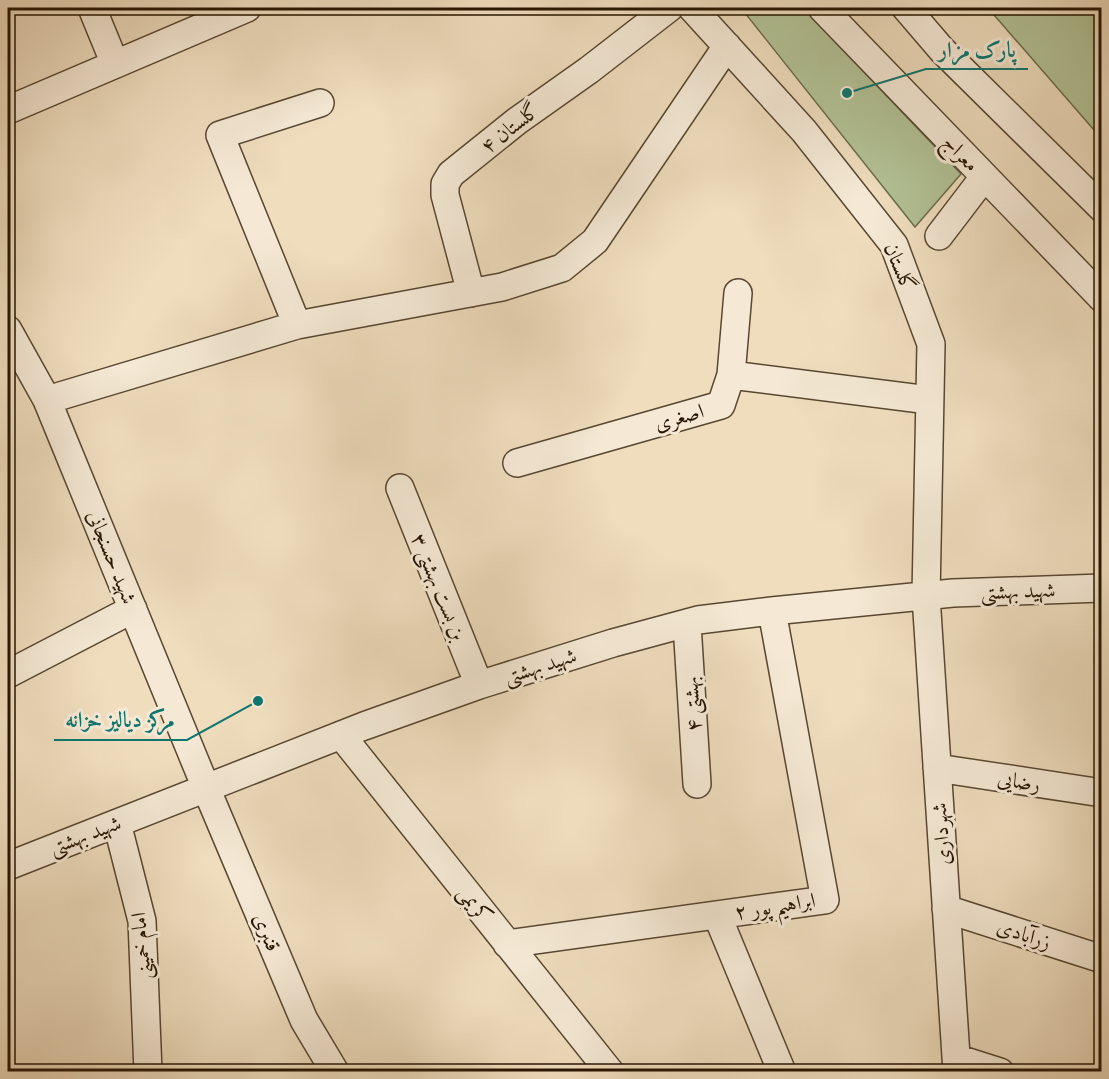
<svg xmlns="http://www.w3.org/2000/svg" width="1109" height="1079" font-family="'Gentium Book Plus',Amiri,serif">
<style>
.green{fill:#b2c296;stroke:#6c6c4c;stroke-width:1.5}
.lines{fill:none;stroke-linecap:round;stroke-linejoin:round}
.minor-casing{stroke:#584731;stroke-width:30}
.minor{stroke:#f5e9d5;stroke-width:27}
.labels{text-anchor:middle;stroke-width:6;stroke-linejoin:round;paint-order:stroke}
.street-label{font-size:21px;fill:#261502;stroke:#f5e9d5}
.leader{fill:none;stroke:#0f766e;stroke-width:2}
.callout-dot{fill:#0f766e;stroke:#f5e9d5;stroke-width:2}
.callout-label{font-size:22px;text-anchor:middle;font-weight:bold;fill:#0f766e;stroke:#f5e9d5;stroke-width:6;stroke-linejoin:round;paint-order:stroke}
</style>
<rect width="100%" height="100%" fill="#efddbe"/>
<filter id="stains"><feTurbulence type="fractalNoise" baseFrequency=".00333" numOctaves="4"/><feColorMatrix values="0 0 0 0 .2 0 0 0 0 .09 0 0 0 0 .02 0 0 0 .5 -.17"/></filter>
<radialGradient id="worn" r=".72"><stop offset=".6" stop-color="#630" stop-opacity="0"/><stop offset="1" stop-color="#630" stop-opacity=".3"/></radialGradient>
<path class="green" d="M754 8H803L961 174 915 227 745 13Z
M988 8H1101V138L1094 130Z"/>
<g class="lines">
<g class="minor-casing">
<path id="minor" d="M92 8 115 64
M692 8 804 131 894 245 931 344 926 596 957 1072
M822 8 1102 298
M906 8 942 50 1102 208
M8 110 247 8
M939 236 984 177
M471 293 445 195V184L451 174 517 121 589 70 669 8
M297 325 220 135 320 103
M8 330 47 400 206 788 304 1020 335 1072
M731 375 738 293
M47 400 297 325 502 287 562 268 595 241 727 46
M517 463 721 405 731 375 929 400
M400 488 479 685
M687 624 697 784
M8 674 133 609
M341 735 610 1072
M937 768 1102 793
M117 823 142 921 148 1072
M8 866 364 726 479 685 613 643 698 620 772 611 953 593 1102 588
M946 909 1102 959
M717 915 782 1072
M507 944 825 900 772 611
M956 1058 1000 1072"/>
</g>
<use href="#minor" class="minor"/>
</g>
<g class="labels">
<g class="street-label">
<text transform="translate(510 128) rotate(-38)" y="7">گلستان ۴</text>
<text transform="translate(961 153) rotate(46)" y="7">معراج</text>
<text transform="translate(900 267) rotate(67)" y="7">گلستان</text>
<text transform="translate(679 417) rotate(-16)" y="7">اصغری</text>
<text transform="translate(112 557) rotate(68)" y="7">شهید حسنجانی</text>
<text transform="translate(439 587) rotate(68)" y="7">بن بست بهشتی ۳</text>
<text transform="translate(1018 591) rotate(-2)" y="7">شهید بهشتی</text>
<text transform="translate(540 666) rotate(-18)" y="7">شهید بهشتی</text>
<text transform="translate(692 704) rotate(-94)" y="7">بهشتی ۴</text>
<text transform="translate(1019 781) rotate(9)" y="7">رضایی</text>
<text transform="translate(941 834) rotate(-94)" y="7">شهرداری</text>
<text transform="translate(85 835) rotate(-21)" y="7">شهید بهشتی</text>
<text transform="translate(475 904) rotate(52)" y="7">کریمی</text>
<text transform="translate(775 906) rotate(-9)" y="7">ابراهیم پور ۲</text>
<text transform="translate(267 932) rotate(67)" y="7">قنبری</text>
<text transform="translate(1024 934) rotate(18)" y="7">زرآبادی</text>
<text transform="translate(141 946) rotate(-95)" y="7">امام خمینی</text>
</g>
</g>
<path class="leader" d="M847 93L926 69H1028M258 701L187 740H54"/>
<g class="callout-dot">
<circle cx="847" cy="93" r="6"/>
<circle cx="258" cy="701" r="6"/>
</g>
<g class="callout-label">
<text x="977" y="57">پارک مزار</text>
<text x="120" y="727">مرکز دیالیز خزانه</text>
</g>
<rect width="1109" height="1079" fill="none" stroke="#efddbe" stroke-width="30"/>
<rect x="9" y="9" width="1091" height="1061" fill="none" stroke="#261502" stroke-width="3"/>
<rect x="15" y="15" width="1079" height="1049" fill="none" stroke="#261502" stroke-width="1.5"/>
<rect width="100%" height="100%" filter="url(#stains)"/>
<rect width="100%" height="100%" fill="url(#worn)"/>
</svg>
